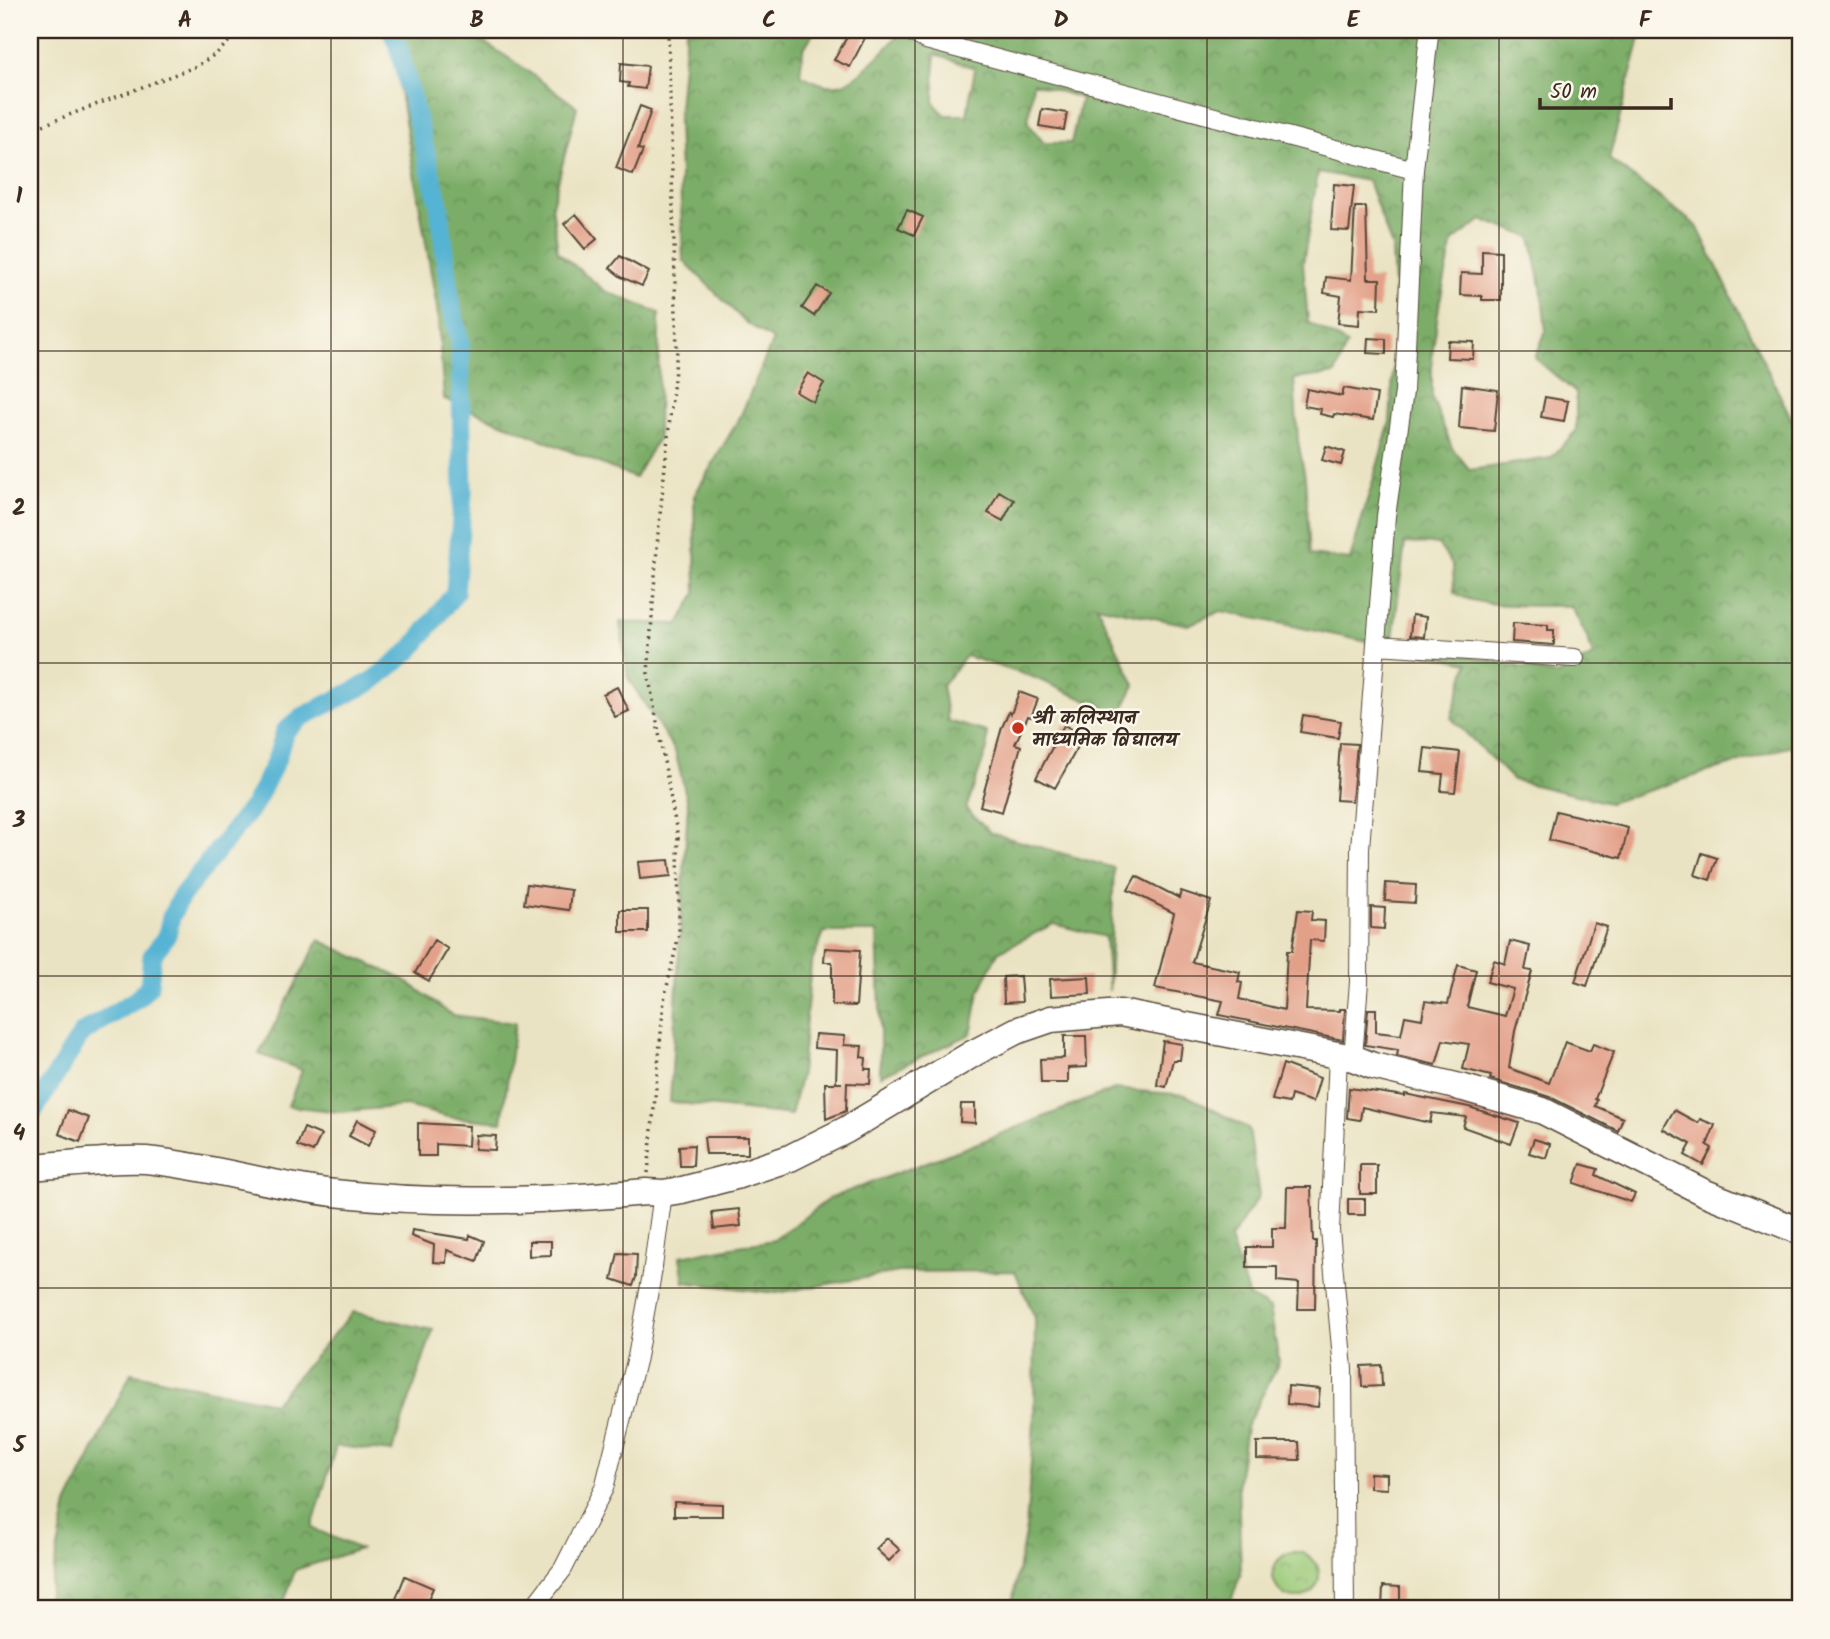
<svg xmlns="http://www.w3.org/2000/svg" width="1830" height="1639" font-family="Kalam,'Playpen Sans Deva',sans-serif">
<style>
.forest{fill:url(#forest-crowns);stroke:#5b6c43;stroke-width:2;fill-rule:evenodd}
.park{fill:url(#park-crowns);stroke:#6a7a4a;stroke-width:2}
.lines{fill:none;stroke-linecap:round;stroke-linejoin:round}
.canal{stroke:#55b3d3;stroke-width:19}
.building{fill:#e3a089}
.street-casing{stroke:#554637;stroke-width:20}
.secondary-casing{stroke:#554637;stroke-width:29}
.path{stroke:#554637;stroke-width:3.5;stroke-dasharray:2 5;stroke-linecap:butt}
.street{stroke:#fff;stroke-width:18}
.secondary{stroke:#fff;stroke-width:26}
.grid{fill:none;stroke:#3b2a1e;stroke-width:2;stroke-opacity:0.55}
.poi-dot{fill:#c8321e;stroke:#fbf7ec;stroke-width:2.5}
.labels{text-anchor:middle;stroke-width:5;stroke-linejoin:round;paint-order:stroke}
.poi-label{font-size:19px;font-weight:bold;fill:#3b2a1e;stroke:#fbf7ec;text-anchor:start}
.neatline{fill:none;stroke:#3b2a1e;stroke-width:2.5}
.grid-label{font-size:23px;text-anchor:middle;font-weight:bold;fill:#3b2a1e}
</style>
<defs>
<pattern id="forest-crowns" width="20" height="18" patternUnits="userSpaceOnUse" patternTransform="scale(1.75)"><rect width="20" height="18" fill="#7bad68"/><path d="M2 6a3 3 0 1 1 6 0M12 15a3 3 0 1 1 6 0" fill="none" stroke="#668d55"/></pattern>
<pattern id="park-crowns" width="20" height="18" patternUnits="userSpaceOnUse" patternTransform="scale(1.75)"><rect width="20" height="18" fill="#9ac977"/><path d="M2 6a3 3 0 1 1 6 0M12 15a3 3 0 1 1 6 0" fill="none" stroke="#7fa361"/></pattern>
</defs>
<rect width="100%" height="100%" fill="#fbf7ec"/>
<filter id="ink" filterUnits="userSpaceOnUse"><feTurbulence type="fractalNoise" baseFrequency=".0143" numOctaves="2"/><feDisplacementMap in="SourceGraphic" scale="14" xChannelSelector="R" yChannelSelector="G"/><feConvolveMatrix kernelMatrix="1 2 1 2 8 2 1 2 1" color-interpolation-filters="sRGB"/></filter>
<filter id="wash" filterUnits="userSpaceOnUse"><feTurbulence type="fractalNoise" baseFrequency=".00686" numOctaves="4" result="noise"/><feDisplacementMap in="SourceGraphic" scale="28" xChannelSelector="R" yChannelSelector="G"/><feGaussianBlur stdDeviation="1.57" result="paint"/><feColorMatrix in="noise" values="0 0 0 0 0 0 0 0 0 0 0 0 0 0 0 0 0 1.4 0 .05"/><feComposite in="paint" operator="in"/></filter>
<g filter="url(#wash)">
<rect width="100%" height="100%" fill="#eae3c3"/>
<path class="forest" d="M396 30H464L512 60 577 107 552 205 558 252 605 291 659 313 658 438 635 478 444 399 437 308 399 86Z
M686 30H815L803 50 800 74C812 81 829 89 843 84 858 78 894 43 901 30H1642L1609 159 1697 226 1800 436V743L1609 803 1513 780 1451 718 1468 663 1221 611 1188 625 1097 606 1135 685 1120 715 1033 677 966 656 942 685 948 721 987 732V749L966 809 991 833 1114 868 1109 991 1105 937 1053 924 998 952 979 992 971 1034 880 1076V1007L877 932H824L811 964 801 1073 791 1115 670 1102 688 804 675 751 628 678 620 622 679 624 696 593 694 496 741 415 773 340 744 321 683 260 678 120ZM935 54 975 68 967 115H945L934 103ZM1033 83 1081 98 1071 143H1044L1028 123ZM1318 172 1368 181 1392 247 1396 321 1390 422 1350 560 1310 555 1305 477 1298 441 1294 379 1335 374 1347 344 1308 322 1303 263ZM1482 220 1531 237 1541 286 1546 331 1535 358 1576 393V431L1551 458 1470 470 1452 448 1432 397V356L1439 306 1453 241ZM1405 543 1438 544 1453 566 1454 592C1474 609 1543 605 1571 606L1588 639 1593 656 1557 675 1393 639Z
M319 940 405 980 452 1015 515 1023 502 1122 448 1117 406 1106 339 1112 288 1106 302 1070 259 1054Z
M1114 1089 1186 1095 1249 1129 1259 1196 1230 1239 1249 1297 1270 1308 1279 1362 1246 1427 1238 1481 1241 1573 1228 1609H1011L1026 1528 1034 1422 1035 1318 1015 1271 899 1272 776 1293 684 1282 680 1256 774 1240 830 1198 970 1146Z
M353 1312 433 1330 392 1452 336 1446 312 1528 360 1549 295 1570 284 1602 293 1609H55L48 1598 67 1505 131 1373 274 1403Z"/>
<path class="park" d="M1273 1575a23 23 0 1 1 46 0a23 23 0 1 1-46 0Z"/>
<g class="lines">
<path class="canal" d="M30 1117 82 1033 137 999 149 986 152 956 167 935 171 917 180 898 255 803 276 761 285 731 302 717 371 682 411 650 455 593 463 493 460 342 451 304 439 204 398 46 391 30"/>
</g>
<g id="blocks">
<path class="building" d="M851 30H869L850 67 834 60Z
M621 63 648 66 645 89 628 87 629 83 620 82Z
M640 106 651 110 638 149 643 150 633 175 616 168Z
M1042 109 1067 113 1064 130 1039 126Z
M1334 184 1354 186 1349 231 1331 230Z
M1355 207H1366L1368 279H1380L1379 309 1360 308 1359 325 1338 323 1341 296 1324 293 1326 277 1351 280Z
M907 210 923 217 914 235 898 228Z
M576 214 597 239 585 249 564 224Z
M1482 250 1501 251V300H1482V296L1460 295 1461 273 1482 274Z
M620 256 649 272 642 286 621 277 610 268Z
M817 286 829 293 814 316 802 308Z
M1368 338 1386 339V354L1367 353Z
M1448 341 1474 342 1473 359 1447 358Z
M808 373 824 383 813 402 796 392Z
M1462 385 1498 390 1494 431 1459 428Z
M1344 388 1377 394 1373 420 1334 414 1333 417 1320 414 1321 409 1304 406 1307 389 1342 396Z
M1545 397 1568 401 1564 421 1541 417Z
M1326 446 1345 452 1341 465 1322 460Z
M999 491 1014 500 1003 521 988 513Z
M1412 615 1426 617 1424 637 1410 636Z
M1513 623 1548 625V630H1554V645L1512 642Z
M617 687 629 711 615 717 603 694Z
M1019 692 1038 699 1031 717 1028 716 1015 744 1021 746 1002 812 980 806 1002 727 1009 712 1011 714Z
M1303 715 1341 721 1338 738 1300 732Z
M1064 725 1084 736 1055 788 1036 778Z
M1340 743 1357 744 1352 801 1336 800Z
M1425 748 1460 752 1455 792 1441 791 1443 774 1422 772Z
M1556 811 1628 828 1621 858 1549 840Z
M1702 853 1717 858 1710 880 1695 875Z
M669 860 671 876 640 879 638 862Z
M1136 876 1179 898 1181 891 1211 901 1192 962 1240 972 1238 982 1242 983 1239 999 1284 1010 1287 951H1292L1298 910 1312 911 1311 920 1325 921 1324 941 1310 940 1306 1010 1340 1011V1009H1345L1343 1040 1219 1015 1223 1001 1155 988 1174 913 1128 890Z
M1386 883 1416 885 1415 903 1385 901Z
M527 884 571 890 569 910 524 904Z
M1371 907 1385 908 1384 929 1371 928Z
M620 910H648V932H620Z
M1594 923 1607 927 1587 986 1575 982Z
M434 940 448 949 429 981 415 973Z
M1510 941 1530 946 1525 970 1532 971 1515 1031 1509 1068 1549 1083 1565 1042 1590 1051 1593 1044 1614 1052 1595 1099 1597 1100 1595 1106 1623 1118 1618 1131 1550 1097 1490 1079 1491 1076 1463 1069 1469 1044 1443 1040 1436 1065 1397 1056 1398 1050 1365 1045 1368 1009H1376V1032L1401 1035 1405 1016 1422 1019 1425 1001 1448 1004 1458 965 1476 970 1467 1007 1505 1016 1513 989 1487 982 1494 960 1505 964Z
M825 948 860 950 856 1006 832 1005V962H824Z
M1020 976 1022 1002 1004 1003 1003 977Z
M1089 977 1090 994 1051 996 1050 979Z
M815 1034 845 1036 844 1045 862 1046 861 1057 866 1058 865 1069H871L870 1084 847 1083 846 1111 826 1119 825 1083H842H836L837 1050 814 1048Z
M1064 1036H1086L1087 1067 1068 1068V1083H1041L1040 1059 1064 1058Z
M1163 1041 1182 1044 1180 1060H1173L1166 1087 1157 1085Z
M1283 1064 1320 1078 1313 1102 1291 1095 1289 1103 1272 1100Z
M1349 1088 1405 1096V1094L1469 1107 1519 1123 1511 1144 1463 1127 1466 1117 1432 1113 1430 1123 1362 1107 1360 1120 1347 1118Z
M961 1104H975V1123L960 1122Z
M68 1110 89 1118 80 1142 59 1134Z
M1674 1110 1698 1123 1700 1119 1715 1125 1707 1145 1712 1148 1703 1165 1685 1155 1691 1144 1663 1129Z
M357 1120 376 1130 368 1146 349 1136Z
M418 1123 469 1126 468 1146 436 1144V1156H418Z
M304 1128 321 1135 313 1152 297 1146Z
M476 1135 496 1136 495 1150 475 1149Z
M704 1137H748V1154H706Z
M1534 1139 1550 1144 1546 1158 1529 1153Z
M694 1145 693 1166H680L679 1146Z
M1581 1164 1598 1169 1596 1175 1635 1194 1631 1202 1574 1183Z
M1360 1165H1377V1194H1360Z
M1287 1187H1311L1313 1241H1316L1315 1309H1298L1299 1283 1277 1281V1267H1247V1247H1272V1228H1286Z
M1348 1199H1365V1215H1348Z
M739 1209 741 1226 714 1229 712 1212Z
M412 1230 469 1239 470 1235 484 1241 477 1261 447 1250 446 1263 433 1262 434 1245 411 1236Z
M529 1241H551V1255L529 1256Z
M618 1253 637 1254 636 1277 633 1286 612 1279Z
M1381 1365 1382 1386 1362 1387 1361 1366Z
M1288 1386 1320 1389 1318 1407 1287 1404Z
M1257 1442H1299L1300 1460 1257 1459Z
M1370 1473 1387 1474V1489L1370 1488Z
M674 1502 722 1504V1516H674Z
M887 1538 900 1550 889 1561 876 1549Z
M405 1576 433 1588 424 1609H392Z
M1383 1586 1400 1587V1609H1382Z"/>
</g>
</g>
<g filter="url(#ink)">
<use href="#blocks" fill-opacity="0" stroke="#554637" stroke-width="2"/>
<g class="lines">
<g class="street-casing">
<path id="street" d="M907 30 926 40 1414 170
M1377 645 1575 658
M1338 1056 1330 1230 1343 1369 1345 1609
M1353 1058 1359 982 1360 848 1386 516 1404 392 1414 170 1429 35 1433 30
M532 1609 563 1569 604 1488 637 1357 652 1274 663 1193"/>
</g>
<g class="secondary-casing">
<path id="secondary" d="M30 1167C65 1165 112 1158 146 1160 210 1166 271 1186 334 1193 438 1205 542 1201 646 1192L663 1193 682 1190 736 1176 790 1158 846 1130 974 1053 1016 1031 1051 1019 1120 1013 1353 1058 1373 1066 1464 1088 1543 1111 1703 1192 1800 1231"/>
</g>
<path class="path" d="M30 130 197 66 217 53 241 30
M648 1173 664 1000 679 934 678 838 648 673 658 534 677 350 668 30"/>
<use href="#street" class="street"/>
<use href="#secondary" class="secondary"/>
</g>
</g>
<path class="grid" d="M331 30V1609M623 30V1609M915 30V1609M1207 30V1609M1499 30V1609M30 351H1800M30 663H1800M30 976H1800M30 1288H1800"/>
<circle class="poi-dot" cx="1018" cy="728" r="7"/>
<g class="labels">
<g class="poi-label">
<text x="1032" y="724">श्री कलिस्थान<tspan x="1032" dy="22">माध्यमिक विद्यालय</tspan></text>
</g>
</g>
<rect width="1830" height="1639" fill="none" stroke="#fbf7ec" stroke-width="77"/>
<path d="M1540 98v10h131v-10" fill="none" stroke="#3b2a1e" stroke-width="3.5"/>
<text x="1550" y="98" font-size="21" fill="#3b2a1e" stroke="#fbf7ec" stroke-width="5" paint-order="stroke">50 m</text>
<rect x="38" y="38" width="1754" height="1562" class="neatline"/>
<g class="grid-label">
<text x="185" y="27">A</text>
<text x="477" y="27">B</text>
<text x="769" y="27">C</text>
<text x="1061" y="27">D</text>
<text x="1353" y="27">E</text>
<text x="1645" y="27">F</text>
<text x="19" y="203">1</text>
<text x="19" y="515">2</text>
<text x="19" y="827">3</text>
<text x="19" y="1140">4</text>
<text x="19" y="1452">5</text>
</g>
</svg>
